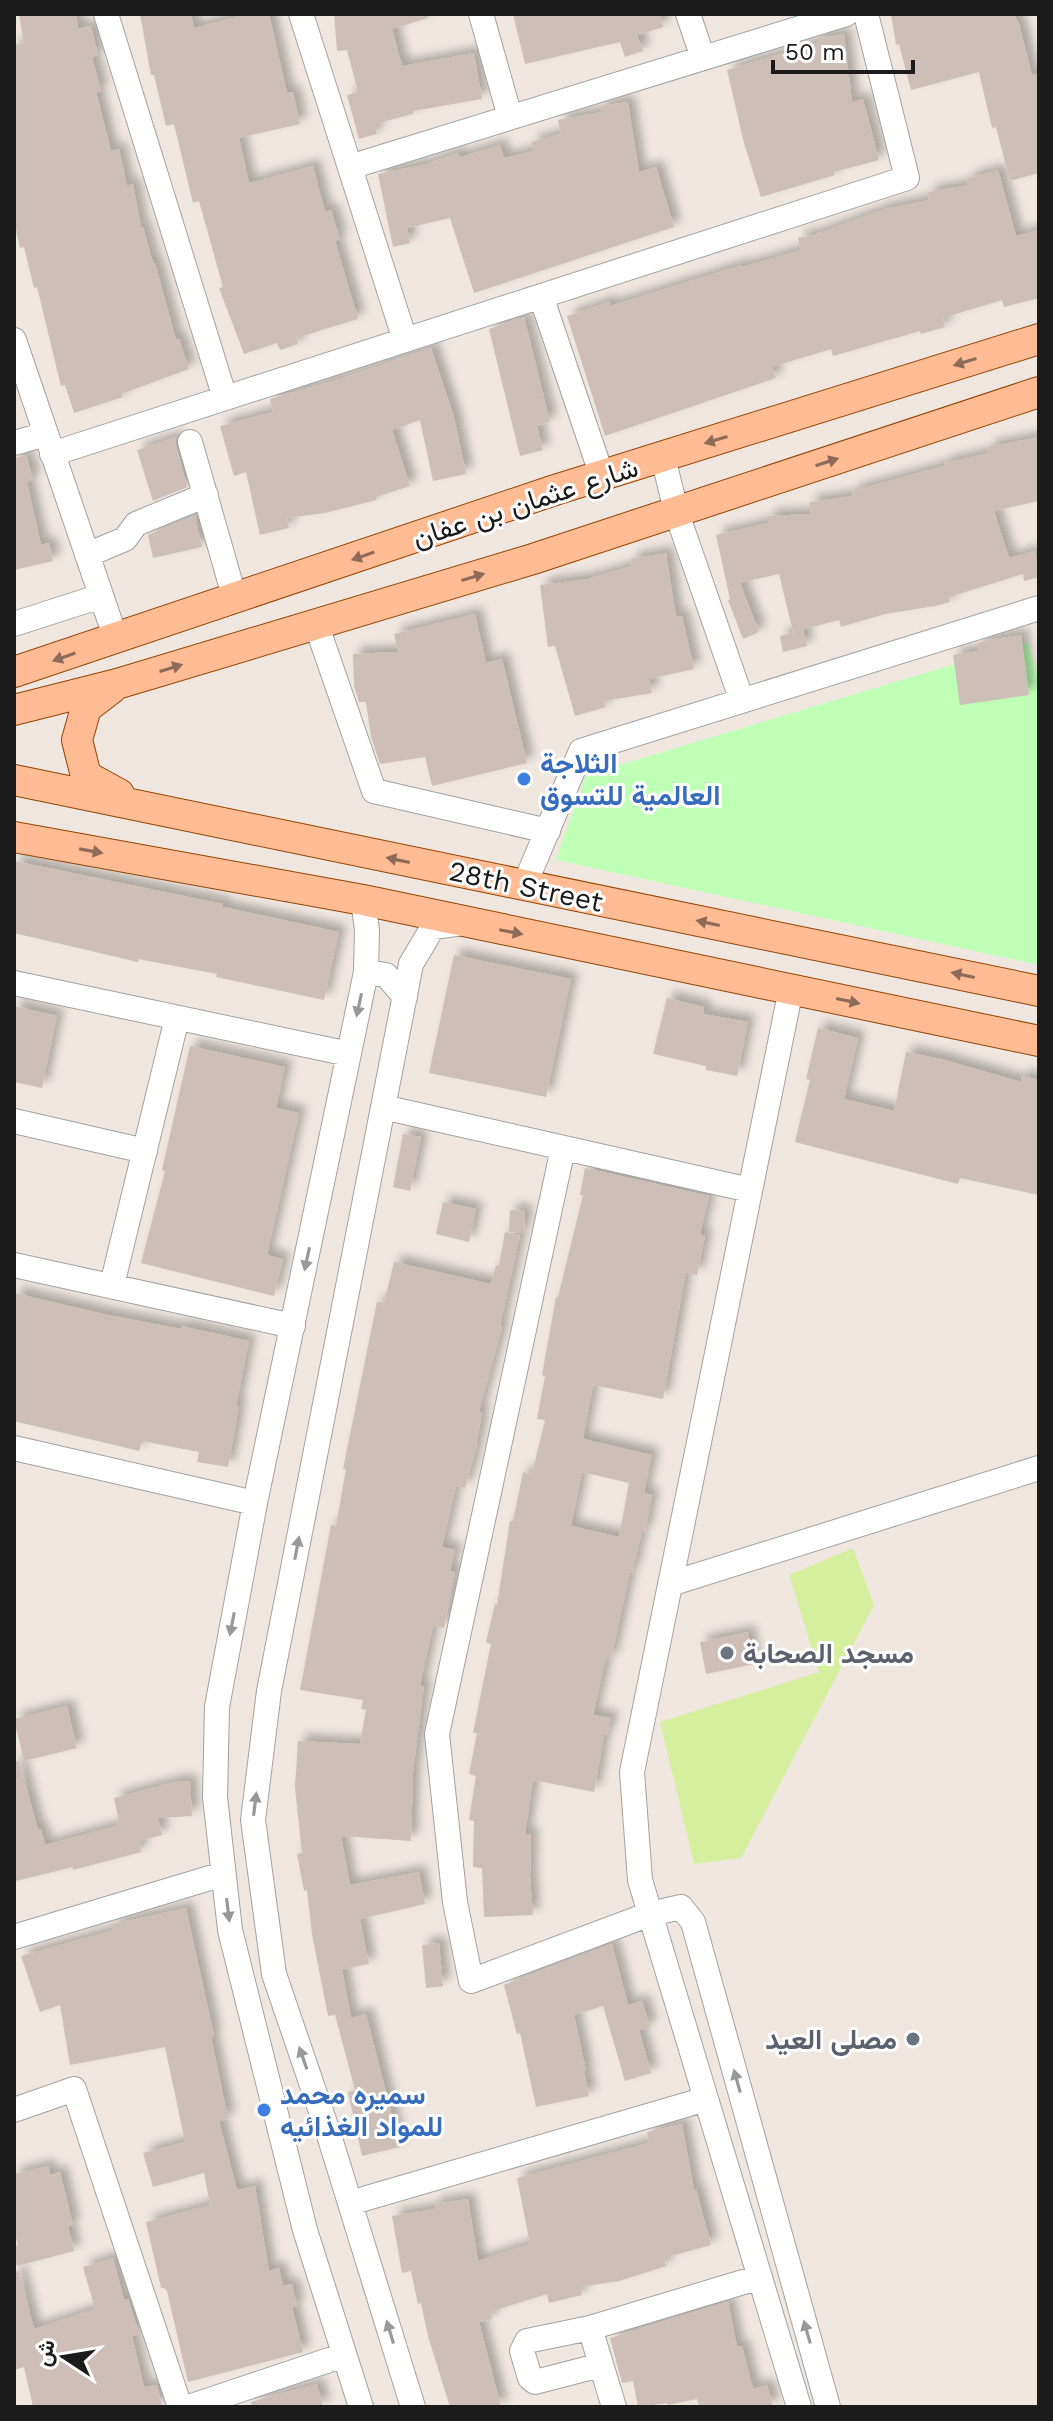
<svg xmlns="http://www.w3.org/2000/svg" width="1053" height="2421" viewBox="0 0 1053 2421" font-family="'Work Sans',Vazirmatn,sans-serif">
	<defs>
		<filter id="shadow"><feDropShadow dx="7" dy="-7" stdDeviation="4" flood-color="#0004"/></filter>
	</defs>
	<rect width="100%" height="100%" fill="#eee6df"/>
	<path fill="#d6ef9f" d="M853 1548 874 1605 741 1858 694 1864 660 1722 819 1672 789 1575Z"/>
	<path fill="#bfffb6" d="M1028 642 1039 678V965L556 860 586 775Z"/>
	<path fill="#cebeb8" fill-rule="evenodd" filter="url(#shadow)" d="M19 14H76L78 29 91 26 98 55 92 57 101 91 96 92 111 151 119 149 127 186 133 184 141 227H143L153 263H155L176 340 179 339 189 369 121 394 123 397 74 413 65 385 61 386 37 287 34 288 24 247 20 248 14 221V45L24 43Z
		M140 14H191L194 28 237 17 236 14H269L287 93 293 92 300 124 239 138 249 183 313 166 325 212 331 210 340 239 335 241 358 319 296 338 298 344 280 350 277 343 244 354 219 288 223 287 199 201 193 203 174 124 166 126 154 75H151Z
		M334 14H428V18L392 29 402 66 474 53 482 99 413 111V114L374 124 377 134 359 139 347 95 358 92 347 50 337 51Z
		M513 14H660L663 27 637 35 643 51 625 57 620 42 525 64Z
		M891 14H1014L1019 24 1032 75 1039 74V173L1010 181 996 127 992 128 979 72 911 90 899 44 896 45Z
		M844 34 852 102 863 99 879 160 834 172 835 175 761 197 744 143 727 70 817 43V39Z
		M628 102 639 172 656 167 674 227 474 293 450 218 407 228 410 243 393 247 378 174 427 164 458 153 460 157 500 145 504 158 534 151 531 142 561 134 558 120 602 112 601 106Z
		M998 170 1016 236 1039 230V298L1004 307 1002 300 943 318 945 327 921 334 920 331 833 356 831 349 772 367 776 378 605 436 567 316 609 302 610 306 742 265V267L801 250 798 238 814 235 885 209 929 200 928 192 968 185 967 179Z
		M524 317 550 422 537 426 543 450 520 456 489 329Z
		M431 348 454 417 466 474 433 481 420 420 392 430 410 486 376 497 377 500 325 513 287 518 289 528 260 535 246 472 234 476 220 426 273 412 270 399 340 379Z
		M176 437V446L187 487 153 501 137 450Z
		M1039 437V501L994 511 1009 558 1035 551 1039 577 1024 581 1023 574 949 597 950 602 935 606 885 614 841 627 839 620 793 632 779 574 740 583 759 632 743 639 728 600 730 599 716 535 768 523V516L811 514 809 502 853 496 852 491 944 466V463L989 453 988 447Z
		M26 455 33 480 27 482 41 545 49 543 53 561 14 570V458Z
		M195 516 202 547 153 558 148 535Z
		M666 553 676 617 682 616 694 669 649 679 652 693 604 701 606 707 575 716 555 646 548 647 540 585 588 579 632 566 631 559Z
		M475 614 486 663 502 659 527 763 432 786 425 757 380 764 371 737 366 702H359L354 686 353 654 398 652 394 634Z
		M803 630 807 646 783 652 780 636Z
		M1021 635 1029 695 960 705 953 655 979 651 978 643 988 640Z
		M14 861 223 904V907L339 932 324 1000 216 977 217 974 138 959V962L14 933Z
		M454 955 571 979 546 1097 429 1073Z
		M667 998 704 1007 703 1014 748 1022 737 1076 706 1070V1066L653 1054Z
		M14 1006 57 1016 42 1088 14 1082Z
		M818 1028 858 1038 844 1099 894 1111 906 1052 941 1059 1021 1082 1022 1076 1039 1080V1195L960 1178 958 1184 795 1142 810 1080 806 1079Z
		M190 1046 285 1067 276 1108 299 1113 267 1255 283 1259 274 1296 141 1263 165 1171 162 1170Z
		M403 1134 421 1137 410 1191 393 1187Z
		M585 1168 709 1196 700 1234 705 1236 697 1275 686 1272 663 1399 593 1385 583 1439 652 1455 644 1493 652 1495 645 1532 642 1531 632 1573 630 1572 611 1659 606 1658 593 1715 611 1718 607 1735H604L594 1792 533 1780 525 1834H531L530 1877 533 1915 484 1917 482 1868 473 1867 474 1821 469 1820 476 1776 469 1774 477 1733H473L491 1644 486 1642 495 1604 497 1605 510 1521H513L523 1472 532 1474 545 1420 537 1419 545 1376 542 1375 556 1297H558L583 1195H580ZM582 1472 629 1483 619 1537 571 1526Z
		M443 1202 476 1209 469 1242 436 1234Z
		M510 1210 525 1211 524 1233 509 1232Z
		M505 1232 520 1235 500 1326 502 1327 479 1412H482L476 1448 465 1488 456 1486 442 1547 455 1550 450 1571 455 1572 444 1628 433 1626 420 1686H424L413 1772 411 1841 341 1836 350 1885 419 1872 425 1904 360 1919 369 1964 342 1969 351 2018 366 2014 400 2147 362 2156 348 2092 355 2090 335 2015 328 2016 312 1934 307 1890 304 1891 297 1854 302 1853 295 1788 298 1741 360 1744 366 1710 361 1709 363 1700 300 1690 331 1525 336 1526 346 1469H343L377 1302 384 1303 394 1262 491 1284 496 1265 499 1266Z
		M14 1293 108 1315 181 1329V1326L249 1341 236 1406H239L228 1467 197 1462 199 1452 142 1441 139 1451 14 1421Z
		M748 1632 754 1664 706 1674 700 1642Z
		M67 1706 77 1748 24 1761 14 1719Z
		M14 1761H19L38 1830 41 1829 45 1845 116 1826V1822L119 1821 114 1798 175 1782 190 1781 192 1816 158 1818 162 1835 139 1841 141 1852 73 1870V1867L16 1881Z
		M186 1908 214 2036 211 2037 228 2119 219 2121 237 2190 255 2186 269 2271 279 2268 283 2286 292 2284 297 2306 292 2307 303 2352 188 2382 167 2291 164 2288H161L146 2222 210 2205 204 2173 153 2187 143 2153 185 2142 165 2047 70 2065 60 2005 40 2012 21 1956 114 1930 113 1924Z
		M439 1943 443 1986 426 1988 422 1945Z
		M612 1944 628 2005 642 2001 650 2027 639 2030 651 2073 625 2081 603 2006 574 2015 586 2071H584L589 2096 536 2107 520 2033 517 2034 504 1985Z
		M682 2124 694 2190 696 2189 711 2245 664 2258 666 2266 619 2281 580 2287 582 2295 549 2303 547 2294 490 2312 492 2319 479 2322 501 2407H450L428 2336 421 2303 418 2304 411 2271 402 2273 392 2216 434 2209V2204L468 2199 478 2261 530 2244 517 2178 649 2143 647 2132Z
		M48 2166 50 2175 60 2172 73 2225 68 2226 74 2251 17 2266 14 2253V2246L18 2245 14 2230V2174Z
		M113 2258 124 2300 128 2299 139 2334 132 2336 144 2387 157 2385 162 2407H33L24 2367 14 2370V2272L19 2271 34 2329 95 2309 83 2267Z
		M728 2302 737 2347 742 2346 753 2389 767 2385 773 2407H699L697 2399 668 2405 667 2403 638 2407 633 2381 622 2383 610 2338Z
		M317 2384 323 2407H252L251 2402Z"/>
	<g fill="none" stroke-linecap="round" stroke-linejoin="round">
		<g stroke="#a2a2a2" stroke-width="26">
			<path id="minor" d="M106 14 225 398
				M301 14 405 340
				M481 14 510 117
				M688 14 703 58
				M350 167 846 14
				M541 296 602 476
				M14 340 116 639
				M190 442 235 599
				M14 443 46 434
				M52 454 907 178 866 14
				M663 457 676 511 742 701
				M87 555 125 539 136 524 206 495
				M14 624 101 596
				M316 624 374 791 548 831
				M524 886 581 751 1039 608
				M366 972 386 975 405 997
				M14 983 349 1054
				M791 989 632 1772 640 1880 799 2407
				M383 1107 750 1190
				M14 1121 145 1151
				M563 1148 437 1734 455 1902 471 1981 650 1914 681 1907 693 1922 828 2407
				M14 1265 293 1326
				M112 1285 177 1018
				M14 1448 255 1503
				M670 1584 1039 1468
				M14 1937 223 1874
				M14 2110 74 2089 180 2407
				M350 2203 706 2099
				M590 2328 527 2341 522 2351 530 2378 535 2382 601 2365
				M189 2407 344 2355
				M361 2407 305 2230 230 1930 215 1797 217 1707 255 1503 366 972 367 930 363 900
				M413 2407 328 2132 274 1974 253 1820 269 1691 411 964 433 927 463 923
				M614 2407 590 2328 760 2277"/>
		</g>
		<g stroke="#934400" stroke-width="32">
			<path id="major" d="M14 672 555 490 1039 339
				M112 688 86 708 77 740 86 776 119 794
				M14 710 117 684 533 559 1039 392
				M14 780 1039 991
				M14 837 363 900 1039 1041"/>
		</g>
		<use href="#minor" stroke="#fff" stroke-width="24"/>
		<use href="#major" stroke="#ffbb94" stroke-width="30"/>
	</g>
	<defs><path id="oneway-solid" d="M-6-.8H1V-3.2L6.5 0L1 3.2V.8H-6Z" transform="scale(2)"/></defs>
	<g fill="#8d6b58">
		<use href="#oneway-solid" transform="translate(965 362) rotate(163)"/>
		<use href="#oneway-solid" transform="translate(716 440) rotate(163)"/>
		<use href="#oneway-solid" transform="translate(827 462) rotate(-18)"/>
		<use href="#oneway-solid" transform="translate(363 556) rotate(161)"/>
		<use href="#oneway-solid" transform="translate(473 577) rotate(-17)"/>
		<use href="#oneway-solid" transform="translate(64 657) rotate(161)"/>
		<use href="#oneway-solid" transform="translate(171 668) rotate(-17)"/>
		<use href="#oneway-solid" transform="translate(91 851) rotate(10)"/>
		<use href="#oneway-solid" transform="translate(398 860) rotate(-168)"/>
		<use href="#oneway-solid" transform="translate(708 923) rotate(-168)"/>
		<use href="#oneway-solid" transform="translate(511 932) rotate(11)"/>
		<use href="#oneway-solid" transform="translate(963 975) rotate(-168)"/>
		<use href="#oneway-solid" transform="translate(848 1001) rotate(12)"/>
	</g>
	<g fill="#989898">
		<use href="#oneway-solid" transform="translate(359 1005) rotate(102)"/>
		<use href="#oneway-solid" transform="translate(307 1259) rotate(102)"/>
		<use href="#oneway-solid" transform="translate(297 1548) rotate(-79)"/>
		<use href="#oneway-solid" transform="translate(232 1624) rotate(101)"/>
		<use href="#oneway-solid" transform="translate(255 1804) rotate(-83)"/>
		<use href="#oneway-solid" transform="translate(228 1910) rotate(83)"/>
		<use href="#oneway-solid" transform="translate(303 2058) rotate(-109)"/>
		<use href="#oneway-solid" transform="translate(737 2081) rotate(-106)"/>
		<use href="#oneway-solid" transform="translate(390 2332) rotate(-107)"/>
		<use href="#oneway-solid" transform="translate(807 2332) rotate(-106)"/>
	</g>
	<g fill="#3f7fe0" stroke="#fff" stroke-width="3">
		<circle cx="524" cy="779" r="8"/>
		<circle cx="264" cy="2110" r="8"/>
	</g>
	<g fill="#6b7280" stroke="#fff" stroke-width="3">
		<circle cx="727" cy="1653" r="8"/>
		<circle cx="913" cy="2039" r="8"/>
	</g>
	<g text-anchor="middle" stroke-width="6" stroke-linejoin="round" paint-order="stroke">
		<g font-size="28" fill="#1b1b1b" stroke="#fff">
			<text transform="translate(525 502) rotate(-18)" y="10">شارع عثمان بن عفان</text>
			<text transform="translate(526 886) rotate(12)" y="10">28th Street</text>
		</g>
		<g font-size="28" font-weight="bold" fill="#366cbe" stroke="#fff" text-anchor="start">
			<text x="540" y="773">الثلاجة<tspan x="540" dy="32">العالمية للتسوق</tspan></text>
			<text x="280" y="2104">سميره محمد<tspan x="280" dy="32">للمواد الغذائيه</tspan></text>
		</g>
		<g font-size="28" font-weight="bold" fill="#5b616d" stroke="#fff" text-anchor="start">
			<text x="743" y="1663">مسجد الصحابة</text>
			<text x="897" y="2049" text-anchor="end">مصلى العيد</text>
		</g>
	</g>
	<rect width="1053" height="2421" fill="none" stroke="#1b1b1b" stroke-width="32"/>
	<g transform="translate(64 2357) rotate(282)" stroke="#ffffff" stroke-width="6" paint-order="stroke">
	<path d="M0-6L14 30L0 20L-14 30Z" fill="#1b1b1b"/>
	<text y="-12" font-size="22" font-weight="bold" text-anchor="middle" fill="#1b1b1b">ش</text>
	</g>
	<path d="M773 60v12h140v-12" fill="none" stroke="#1b1b1b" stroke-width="4"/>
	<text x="785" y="60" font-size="24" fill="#1b1b1b" stroke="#ffffff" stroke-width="6" paint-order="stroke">50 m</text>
</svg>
